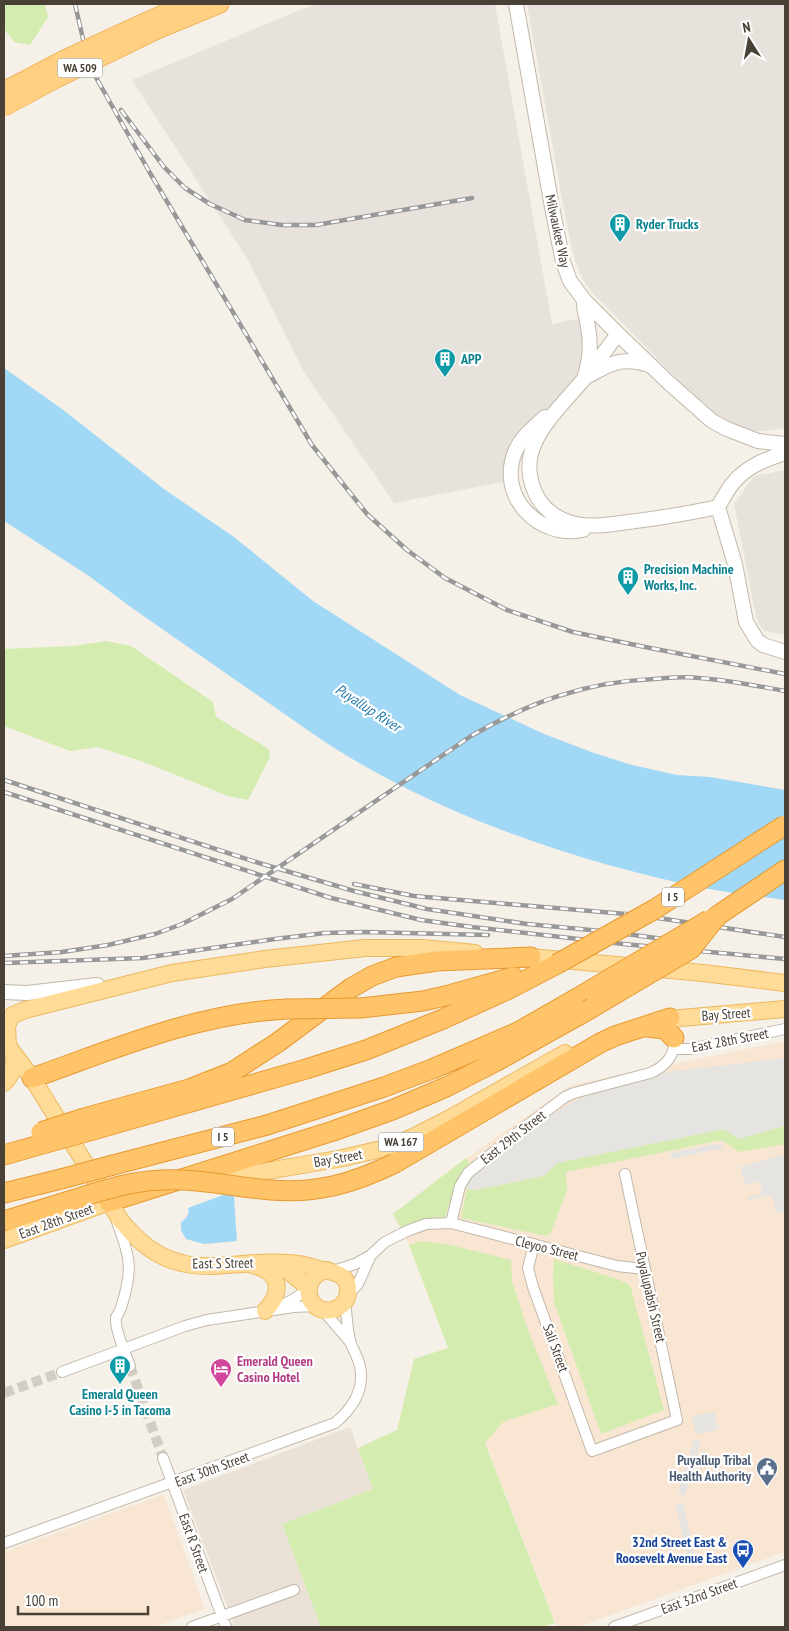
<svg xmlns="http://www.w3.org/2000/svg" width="789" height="1631" viewBox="0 0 789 1631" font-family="'PT Sans Narrow',sans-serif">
	<rect width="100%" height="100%" fill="#f5f1e8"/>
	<path fill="#eae2d6" d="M350 1427 373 1489 282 1524 321 1627H225L234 1624 183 1490Z"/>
	<path fill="#f8e6d2" d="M785 1041V1552L578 1627H557L409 1245 393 1214 457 1165 571 1085Z
		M164 1494 205 1609 154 1627H4V1552Z"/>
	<path fill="#e8e2dd" d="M319 4H495L552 324 582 318 586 335 581 368 577 376 565 392 522 433 508 481 394 503 304 372 248 260 132 80 302 9Z
		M527 4H785V428L767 431H748L722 422 695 398 607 307 593 294 582 278 575 261 567 226Z
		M785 470V635L764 631 757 621 734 504 754 476Z"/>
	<path fill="#d4ecaf" d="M4 4H45L48 17 30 45 14 42 4 29Z
		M106 641 131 646 213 702 216 717 269 749 270 757 248 800 228 796 144 762 98 747 70 751 4 726V649L73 646Z
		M785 1126V1144L739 1152 722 1140 566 1172 567 1191 550 1234 546 1236 461 1218 467 1189 475 1190 544 1176 557 1163 724 1129 738 1139Z
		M466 1158 470 1164 456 1181 445 1217 427 1218 401 1228 393 1214Z
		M421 1241 450 1245 511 1260 512 1281 527 1328 558 1404 503 1422 485 1443 555 1623 543 1627H321L282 1524 373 1489 358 1448 397 1430 414 1359 448 1348 409 1245Z
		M554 1259 617 1279 630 1285 664 1410 601 1434 554 1302 553 1275Z"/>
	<path fill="#e6e4e0" d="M785 1058V1126L738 1139 724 1129 557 1163 544 1176 475 1190 467 1189 466 1184 477 1172 547 1117 584 1096 674 1071Z
		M721 1143 723 1148 672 1159 670 1153Z
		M785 1154V1201L783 1202 785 1211 776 1213 772 1195 748 1200V1197L762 1194 760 1182 745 1185 740 1167Z
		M714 1412 718 1430 696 1434 692 1416Z
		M694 1440 701 1442 685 1496 678 1493Z
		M683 1503 695 1558 689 1561 675 1504Z"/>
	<path fill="#a1d8f6" d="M4 368 62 409 164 489 234 537 313 601 460 695 544 734 594 753 632 765 677 775 710 777 785 790V900C758 896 730 893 703 888 572 861 430 812 319 738L132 608 89 576 4 521Z
		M226 1194H231L234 1197 237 1241 204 1244 186 1239 181 1230V1222C186 1220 190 1213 188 1208Z"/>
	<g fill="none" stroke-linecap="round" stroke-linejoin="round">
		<path stroke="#d3cec4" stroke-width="10" stroke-dasharray="10 5" stroke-linecap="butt" d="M130 1366 163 1458
			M4 1393 62 1372"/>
		<g stroke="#c2b8aa" stroke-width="12">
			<path id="minor" d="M674 1049H690L785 1029
				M117 1222C131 1259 133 1270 121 1308 120 1311 117 1315 116 1318 114 1327 126 1356 130 1366
				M451 1223 460 1186 468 1173 521 1130 565 1097 574 1093 650 1073C665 1067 676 1055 674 1038
				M534 1244 528 1268 533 1287 592 1451 677 1420 625 1174
				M333 1271 355 1264 371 1255
				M348 1295 358 1284 371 1255 385 1242 407 1231 426 1224 451 1223 617 1266 644 1269
				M279 1307 292 1300 308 1290
				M322 1309 351 1343
				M62 1372 185 1326 207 1320 294 1307 316 1306
				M163 1458 226 1627
				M4 1543 335 1423C353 1408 365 1390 360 1366 358 1358 354 1351 351 1344 347 1331 347 1315 345 1302
				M192 1627 294 1590
				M614 1627 785 1565"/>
		</g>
		<g stroke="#c2b8aa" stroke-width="16">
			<path id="tertiary" d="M516 4 552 207 563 262 570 281 584 300 618 334 669 383 712 421 727 429 758 441 785 444
				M584 300C583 310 587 317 588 327 591 343 590 360 585 375
				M618 334C607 348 596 364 584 379 568 398 543 422 534 445 528 459 528 475 534 490 541 508 557 520 576 524 591 527 606 525 621 523 654 519 686 514 718 507 723 499 727 490 733 483 747 466 766 459 785 453
				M590 375C612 362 624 357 649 365
				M545 417C534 427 521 437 515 452 497 496 538 539 583 530
				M718 507 735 564 746 622 757 640 763 645 785 652
				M4 992 27 993 97 985"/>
		</g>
		<g stroke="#ecb95f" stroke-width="18">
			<path id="primary" d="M519 956 703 973 785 983
				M658 1020 785 1009
				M4 1083C12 1075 14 1067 15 1056
				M214 1180 338 1159 390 1147 415 1136 450 1118 565 1053
				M4 1240 109 1202 119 1200
				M275 1263 283 1267 309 1288
				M252 1265C280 1271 284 1291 265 1311
				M327 1270C298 1277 306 1315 332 1310 341 1308 348 1301 348 1291 349 1273 332 1272 319 1269 309 1266 299 1263 289 1263 263 1261 238 1265 213 1266 202 1266 192 1266 182 1263 155 1257 138 1241 121 1221L32 1078 8 1046 7 1026 10 1018 13 1015 25 1010 172 973 265 959 365 948H422L475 953"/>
		</g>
		<g stroke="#e8992f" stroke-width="19">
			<path id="trunk" d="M152 19 186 4
				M157 30 220 4"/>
		</g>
		<g stroke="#e8992f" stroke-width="21">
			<path id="motorway" d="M717 916 785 870
				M361 1008 423 1001 445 996 513 977
				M647 1027 665 1029 674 1038
				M32 1078C115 1049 198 1013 287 1009
				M84 1118 189 1089 232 1072 277 1043 351 988 372 976 396 967 437 961 531 957
				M93 1130 306 1069 366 1050 443 1019 509 989 557 964
				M4 1155 46 1143
				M395 1163 600 1043 615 1036 670 1018
				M113 1165 267 1125 384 1087 432 1069 518 1032 591 990
				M4 1193 61 1179
				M109 1202 333 1131 392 1110 446 1087 495 1062 588 1010
				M4 1221 72 1200"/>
		</g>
		<use href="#minor" stroke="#fff" stroke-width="10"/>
		<use href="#tertiary" stroke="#fff" stroke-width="14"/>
		<use href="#primary" stroke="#ffdb98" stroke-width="16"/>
		<use href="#trunk" stroke="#ffd081" stroke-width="18"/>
		<use href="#motorway" stroke="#ffc46a" stroke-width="19"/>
		<g stroke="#989898" stroke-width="4.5">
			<path id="rail" d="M75 4 83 39 94 74 150 173 312 445 367 514 407 550 445 578 507 610 573 632 645 647 785 674
				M121 110 164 167 185 188 210 204 245 220 282 225H316L472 198
				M4 780 259 863 354 891 427 909 527 924 612 932 685 942
				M4 792 331 898 421 920 472 927 623 944 785 959
				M354 884 414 896 638 915 785 937
				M4 956 62 952 108 945 155 934 182 924 232 899 471 736C530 702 585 682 654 679 669 678 684 676 699 678 728 680 757 686 785 691
				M4 963 143 958 275 939 325 933 364 932 488 935"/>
		</g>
		<use href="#rail" stroke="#fff" stroke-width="2.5" stroke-dasharray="8" stroke-linecap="butt"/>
		<g stroke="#e8992f" stroke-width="19" stroke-linecap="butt">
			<path id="trunk-bridge" d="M4 91 65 59 152 19
				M4 107 54 80 157 30"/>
		</g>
		<g stroke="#e8992f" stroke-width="21" stroke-linecap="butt">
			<path id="motorway-bridge" d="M557 964 655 909 785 825
				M591 990 709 920
				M287 1009 361 1008
				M588 1010 691 949 717 916
				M41 1132 84 1118
				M46 1143 93 1130
				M61 1179 113 1165
				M72 1200C101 1191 130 1181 161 1180 198 1178 234 1187 271 1190 317 1194 354 1183 395 1163"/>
		</g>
		<use href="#trunk-bridge" stroke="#ffd081" stroke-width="18"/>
		<use href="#motorway-bridge" stroke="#ffc46a" stroke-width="19"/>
	</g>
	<defs>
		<g id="building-pin" transform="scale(1.125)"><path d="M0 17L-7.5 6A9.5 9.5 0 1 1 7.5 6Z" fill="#0f9aa8" stroke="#fff"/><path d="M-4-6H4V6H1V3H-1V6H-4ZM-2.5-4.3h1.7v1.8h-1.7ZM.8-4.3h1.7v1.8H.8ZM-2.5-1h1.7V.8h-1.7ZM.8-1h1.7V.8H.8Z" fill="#fff"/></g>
		<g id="hotel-pin" transform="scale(1.125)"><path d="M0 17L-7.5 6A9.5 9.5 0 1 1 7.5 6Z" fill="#d1479c" stroke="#fff"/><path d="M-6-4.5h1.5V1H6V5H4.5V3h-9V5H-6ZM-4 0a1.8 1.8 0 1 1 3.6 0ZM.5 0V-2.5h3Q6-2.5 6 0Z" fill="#fff"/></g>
		<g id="civic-pin" transform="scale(1.125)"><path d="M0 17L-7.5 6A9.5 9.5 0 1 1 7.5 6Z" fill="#5c6f8a" stroke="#fff"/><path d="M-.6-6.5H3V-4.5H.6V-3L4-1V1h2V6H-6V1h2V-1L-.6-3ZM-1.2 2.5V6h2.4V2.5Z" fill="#fff"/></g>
		<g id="bus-pin" transform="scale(1.125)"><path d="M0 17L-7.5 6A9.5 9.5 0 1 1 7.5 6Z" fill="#1a4fb4" stroke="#fff"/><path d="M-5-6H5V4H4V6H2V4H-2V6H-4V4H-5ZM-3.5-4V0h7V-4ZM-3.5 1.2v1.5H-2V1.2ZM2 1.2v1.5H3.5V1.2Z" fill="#fff"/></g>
	</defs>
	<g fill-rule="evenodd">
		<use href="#building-pin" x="620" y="224"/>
		<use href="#building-pin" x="445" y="359"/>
		<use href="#building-pin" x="628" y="577"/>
		<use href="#building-pin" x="120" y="1366"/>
		<use href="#hotel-pin" x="221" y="1369"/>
		<use href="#civic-pin" x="767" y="1468"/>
		<use href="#bus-pin" x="743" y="1550"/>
	</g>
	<g text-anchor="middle" stroke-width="4.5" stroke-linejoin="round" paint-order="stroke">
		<g fill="#fff" stroke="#807a72" stroke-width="1">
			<rect x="57.5" y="58.5" width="45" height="19" rx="4"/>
			<rect x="662" y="887.5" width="22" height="19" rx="4"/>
			<rect x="212" y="1127.5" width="22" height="19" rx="4"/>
			<rect x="378.5" y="1132.5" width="45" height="19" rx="4"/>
		</g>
		<g font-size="12" font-weight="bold" fill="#494136">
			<text x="80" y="72">WA 509</text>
			<text x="673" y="901">I 5</text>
			<text x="223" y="1141">I 5</text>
			<text x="401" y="1146">WA 167</text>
		</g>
		<g font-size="14" font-weight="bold" fill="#0d838f" stroke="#fff" text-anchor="start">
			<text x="636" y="229">Ryder Trucks</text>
			<text x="461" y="364">APP</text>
			<text x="644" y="574">Precision Machine<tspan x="644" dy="16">Works, Inc.</tspan></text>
			<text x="120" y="1399" text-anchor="middle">Emerald Queen<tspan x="120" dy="16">Casino I-5 in Tacoma</tspan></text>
		</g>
		<g font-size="14" fill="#494136" stroke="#fff">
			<text transform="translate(558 231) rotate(78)" y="5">Milwaukee Way</text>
			<text transform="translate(726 1014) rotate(-4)" y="5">Bay Street</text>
			<text transform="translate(730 1040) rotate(-11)" y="5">East 28th Street</text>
			<text transform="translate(513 1137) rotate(-38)" y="5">East 29th Street</text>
			<text transform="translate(338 1158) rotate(-10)" y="5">Bay Street</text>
			<text transform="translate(56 1221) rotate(-20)" y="5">East 28th Street</text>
			<text transform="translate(547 1248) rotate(14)" y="5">Cleyoo Street</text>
			<text transform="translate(223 1263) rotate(-1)" y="5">East S Street</text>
			<text transform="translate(651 1297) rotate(77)" y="5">Puyalupabsh Street</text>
			<text transform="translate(556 1348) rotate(70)" y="5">Sali Street</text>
			<text transform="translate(212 1469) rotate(-20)" y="5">East 30th Street</text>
			<text transform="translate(194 1543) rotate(70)" y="5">East R Street</text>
			<text transform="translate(699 1596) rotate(-20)" y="5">East 32nd Street</text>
		</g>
		<g font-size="14" font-weight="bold" fill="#b23c85" stroke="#fff" text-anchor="start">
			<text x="237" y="1366">Emerald Queen<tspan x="237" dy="16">Casino Hotel</tspan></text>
		</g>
		<g font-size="14" font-weight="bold" fill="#4e5e75" stroke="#fff" text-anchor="end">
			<text x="751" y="1465">Puyallup Tribal<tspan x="751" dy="16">Health Authority</tspan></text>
		</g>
		<g font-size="14" font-weight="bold" fill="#164399" stroke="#fff" text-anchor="end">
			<text x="727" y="1547">32nd Street East &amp;<tspan x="727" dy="16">Roosevelt Avenue East</tspan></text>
		</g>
		<g font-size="15" font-style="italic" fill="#257bad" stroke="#fff">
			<text transform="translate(368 708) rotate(33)" y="5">Puyallup River</text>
		</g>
	</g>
	<rect width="789" height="1631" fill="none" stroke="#494136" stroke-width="10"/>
	<g transform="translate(749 40) rotate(349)" stroke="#ffffff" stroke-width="4" paint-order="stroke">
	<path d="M0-4L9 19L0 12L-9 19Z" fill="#494136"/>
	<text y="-8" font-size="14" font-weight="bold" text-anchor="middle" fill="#494136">N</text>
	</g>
	<path d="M18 1606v8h130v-8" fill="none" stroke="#494136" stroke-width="2.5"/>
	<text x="25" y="1606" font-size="15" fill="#494136" stroke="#ffffff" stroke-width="4" paint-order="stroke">100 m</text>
</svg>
